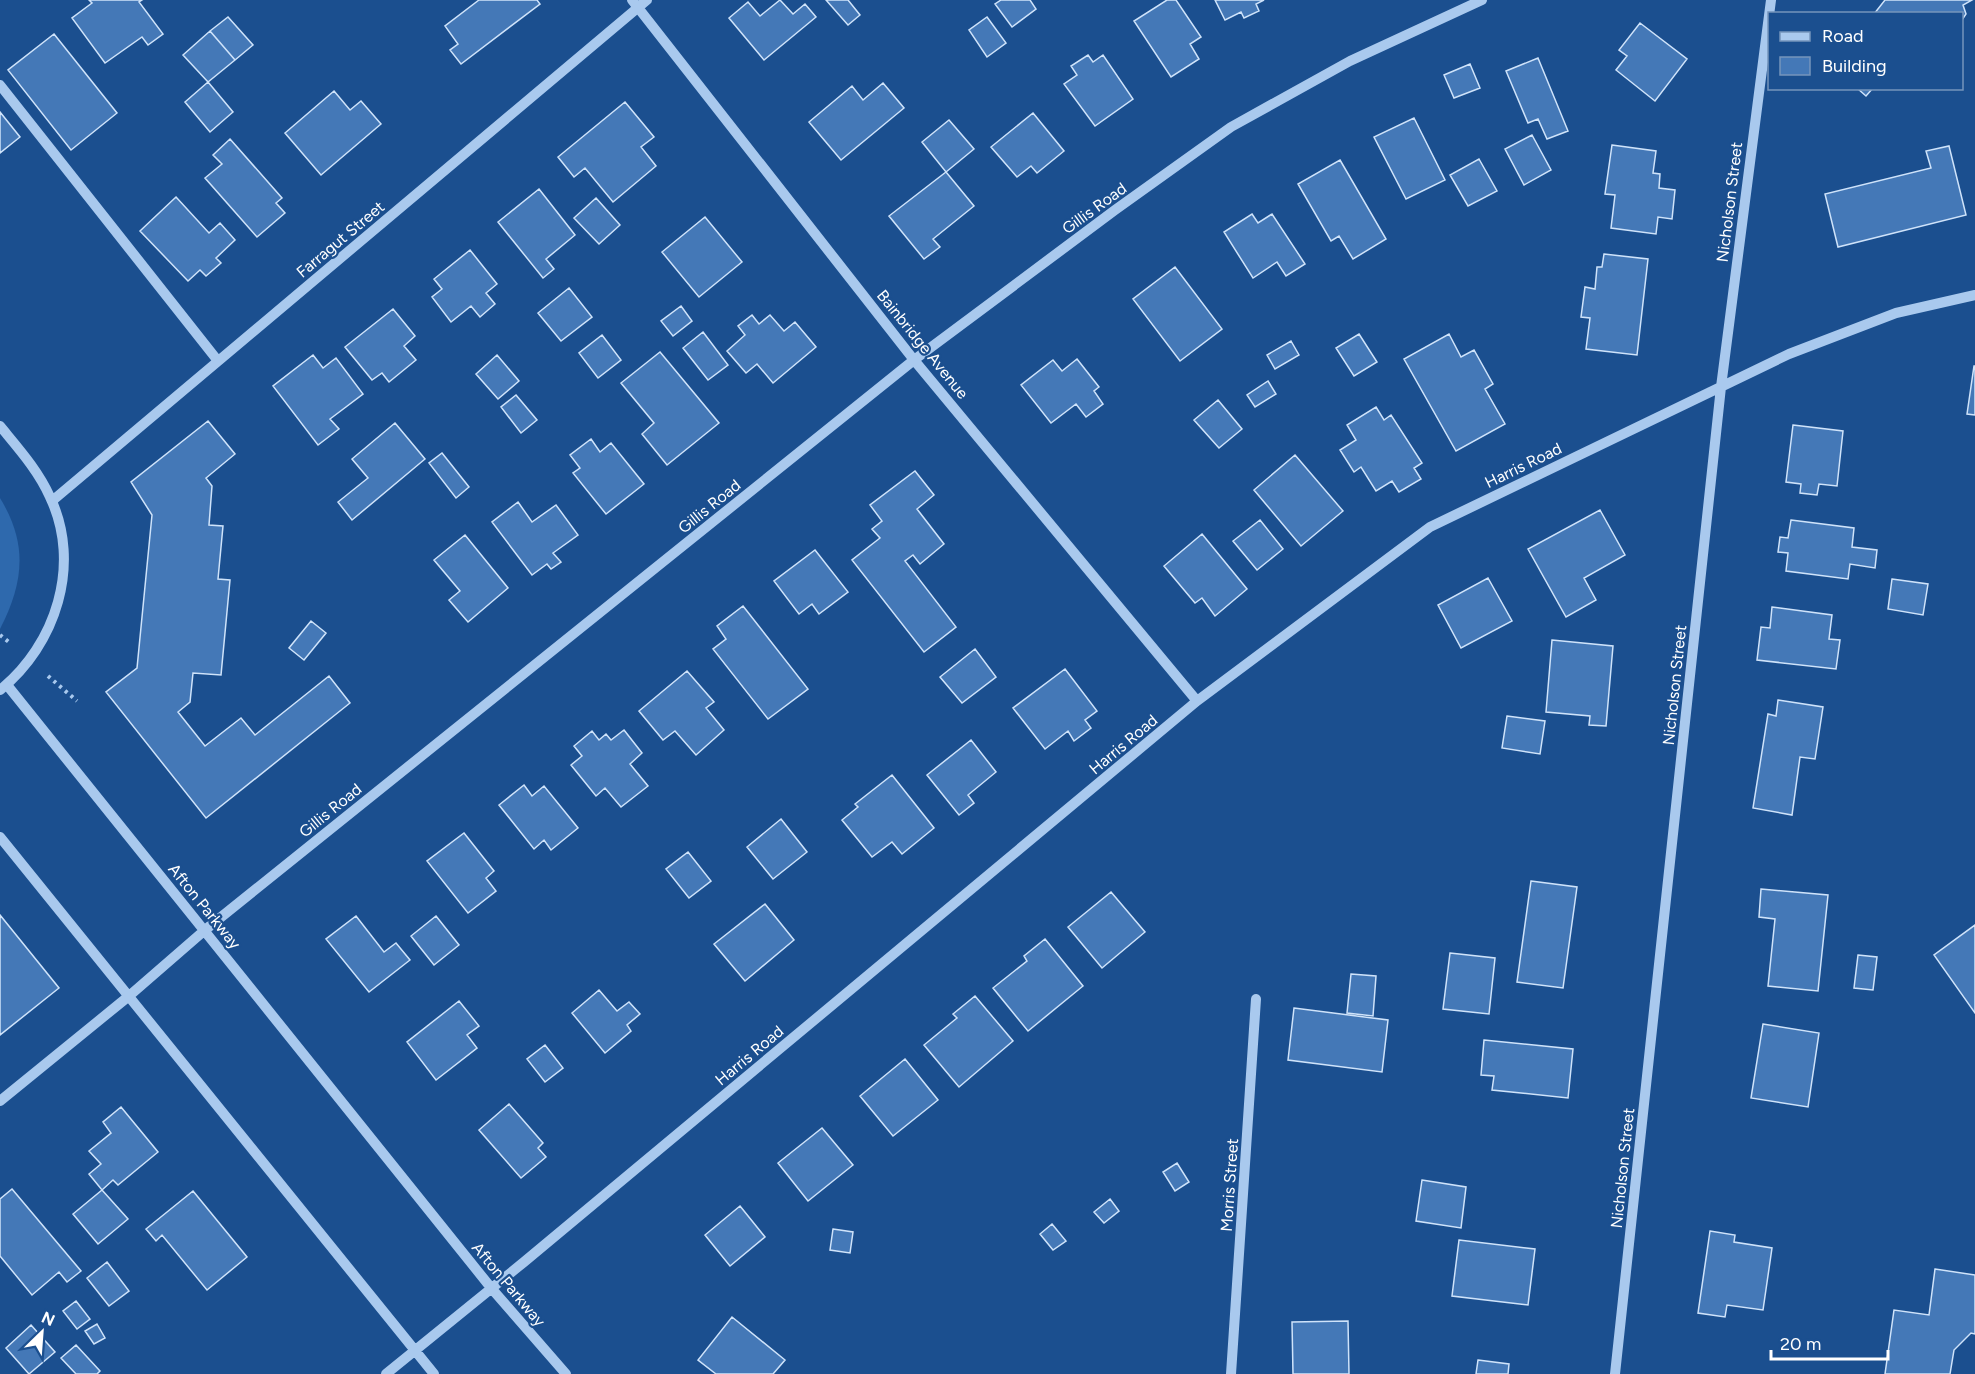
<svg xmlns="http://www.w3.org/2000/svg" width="1975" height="1374" viewBox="0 0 1975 1374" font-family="Figtree,sans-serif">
	<rect width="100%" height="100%" fill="#1b4f8f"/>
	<path fill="#2e69ad" d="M0 498C28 544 24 582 0 629Z"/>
	<path fill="#4478b7" stroke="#cfe3fa" stroke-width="1.5" d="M89 0H142L139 2 163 34 148 45 142 37 105 63 72 18 92 3Z
		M479 0H537L540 4 461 64 450 50 458 44 445 26Z
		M780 0 793 14 805 4 816 17 764 60 729 18 748 2 760 16Z
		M826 0H848L860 15 848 25Z
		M1001 0H1030L1036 9 1012 27 995 4Z
		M1167 0H1176L1201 37 1190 44 1199 59 1171 77 1134 21Z
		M1215 0H1264L1256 4 1259 11 1244 18 1241 12 1225 20Z
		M1885 0H1972L1963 5 1966 14 1962 20V14H1874Z
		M228 17 253 45 235 60 210 31Z
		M987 17 1006 43 987 57 969 30Z
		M1640 23 1687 59 1655 101 1616 70 1627 56 1619 50Z
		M210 31 235 60 208 82 183 55Z
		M54 34 117 113 71 150 8 70Z
		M1088 55 1093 62 1103 55 1133 99 1095 126 1064 84 1077 75 1071 66Z
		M1538 58 1568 131 1547 139 1538 119 1528 123 1506 71Z
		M1470 64 1480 88 1454 98 1444 75Z
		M208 82 233 112 210 132 185 102Z
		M883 83 904 108 841 160 809 122 852 86 863 100Z
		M1857 88H1873L1866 96Z
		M334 91 350 110 361 101 381 124 321 175 285 133Z
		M625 102 654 137 641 147 656 166 613 202 585 168 574 177 558 157Z
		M0 112 20 137 0 153Z
		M1033 113 1064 151 1037 173 1031 166 1017 177 991 147Z
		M1414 118 1445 180 1406 199 1374 137Z
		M949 120 974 149 946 172 922 142Z
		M1532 135 1551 170 1524 185 1505 149Z
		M230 139 282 198 276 203 285 213 257 237 205 178 222 164 213 155Z
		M1612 145 1656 151 1653 173 1660 174 1659 188 1675 190 1672 219 1658 217 1656 234 1611 228 1615 195 1605 194Z
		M1949 146 1966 215 1838 247 1825 194 1931 168 1926 151Z
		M1479 159 1497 191 1468 206 1450 175Z
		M1340 160 1386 239 1353 259 1339 236 1331 241 1298 184Z
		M946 172 974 206 933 239 940 247 924 259 889 216Z
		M539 189 575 235 546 259 554 269 543 278 498 222Z
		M176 197 209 233 220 223 235 240 216 258 221 263 206 276 200 270 188 281 140 231Z
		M596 198 620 225 599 244 574 218Z
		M1252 214 1258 223 1272 214 1305 264 1286 276 1277 262 1253 278 1224 232Z
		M705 217 742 262 699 297 662 252Z
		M470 250 497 284 486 293 495 304 480 317 471 306 451 322 432 297 442 289 434 279Z
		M1604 254 1648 259 1637 355 1586 349 1590 318 1581 317 1585 287 1595 289 1597 267H1602Z
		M1175 267 1222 329 1180 361 1133 299Z
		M569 288 592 317 561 341 538 313Z
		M681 306 692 321 673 336 661 321Z
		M393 309 415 336 404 346 416 360 389 382 382 373 372 380 345 347Z
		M752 315 759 324 770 315 784 331 795 322 816 347 773 383 757 364 746 373 727 351 745 335 738 326Z
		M703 332 728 365 708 380 683 348Z
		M1359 334 1377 362 1354 376 1336 348Z
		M1449 334 1461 357 1474 350 1493 384 1485 389 1505 424 1456 451 1404 359Z
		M602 335 621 360 598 378 579 353Z
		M1291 341 1299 355 1275 369 1267 355Z
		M660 352 719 423 667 465 642 434 654 423 621 383Z
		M313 355 323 368 336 358 363 394 330 419 339 429 318 445 273 386Z
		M497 355 519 381 498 399 476 374Z
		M1077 359 1099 387 1094 391 1103 404 1086 417 1076 404 1051 423 1021 385 1053 360 1062 371Z
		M1974 366H1975V415L1967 414Z
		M1268 381 1276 394 1255 407 1247 395Z
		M516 395 537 420 521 433 501 407Z
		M1218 400 1242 429 1219 448 1194 420Z
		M1376 407 1384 420 1391 415 1422 463 1414 468 1421 479 1399 492 1392 481 1376 491 1361 467 1354 472 1340 450 1356 440 1347 425Z
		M208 421 235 454 206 478 212 486 209 525 223 526 218 579 230 580 221 675 193 673 190 702 178 712 205 746 241 718 255 735 329 676 350 703 206 818 106 692 137 668 152 515 131 482Z
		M395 423 425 459 352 520 338 502 368 478 352 459Z
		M1793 425 1843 431 1837 486 1819 484 1817 495 1800 493 1801 484 1786 482Z
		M591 439 600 452 611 443 644 484 606 514 573 473 580 468 570 455Z
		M442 453 469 487 456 498 429 463Z
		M1295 455 1343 511 1301 546 1254 490Z
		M915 471 934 495 917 509 944 544 920 564 913 555 905 561 956 627 924 652 852 560 880 538 872 529 882 521 870 505Z
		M518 502 532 522 556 505 578 535 553 553 561 562 551 569 547 564 532 575 492 522Z
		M1600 510 1625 555 1584 578 1596 600 1566 617 1528 549Z
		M1260 520 1283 549 1257 570 1233 541Z
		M1791 520 1854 528 1852 547 1877 550 1875 568 1850 564 1848 579 1786 571 1788 553 1778 552 1780 537 1788 538Z
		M1202 534 1247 589 1215 616 1202 598 1195 603 1164 566Z
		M465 535 508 588 468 622 449 600 460 591 434 560Z
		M815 550 848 592 819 614 812 604 799 614 774 581Z
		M1488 578 1512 621 1461 648 1438 605Z
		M1892 579 1928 584 1923 615 1888 609Z
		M743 606 808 689 768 719 713 649 726 639 717 626Z
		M1772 607 1832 615 1829 639 1840 640 1836 669 1757 660 1761 627 1770 628Z
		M311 621 326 633 304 660 289 648Z
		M1552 640 1613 646 1606 726 1589 725 1590 716 1546 712Z
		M975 649 996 677 962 703 940 677Z
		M1065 669 1097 711 1085 720 1091 728 1074 741 1068 731 1045 749 1013 708Z
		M687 671 714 702 706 708 724 730 696 755 675 731 663 740 639 711Z
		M1778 700 1823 707 1815 759 1800 757 1792 815 1753 808 1768 714 1776 716Z
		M1507 716 1545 721 1540 754 1502 748Z
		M624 730 642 753 630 764 648 786 621 807 605 788 596 796 571 765 582 756 574 746 592 731 599 740 606 734 611 740Z
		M971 740 996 772 968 795 974 803 959 815 927 775Z
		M892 775 934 828 902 854 892 842 872 857 842 820 858 807 855 804Z
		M524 785 532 796 544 786 578 828 551 850 544 840 534 849 499 805Z
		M781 819 807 852 773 879 747 847Z
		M464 833 494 871 486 878 496 891 468 913 427 861Z
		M688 852 711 881 689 898 666 869Z
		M1531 881 1577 887 1563 988 1517 982Z
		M1761 889 1828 895 1818 991 1768 986 1775 919 1759 917Z
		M1111 892 1145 932 1102 968 1068 927Z
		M765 904 794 940 745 981 714 944Z
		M0 915 59 988 0 1035Z
		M356 916 384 952 396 943 410 960 369 992 326 939Z
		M436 916 459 945 434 965 411 936Z
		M1975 925V1013L1934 955Z
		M1045 939 1083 986 1028 1031 993 988 1027 961 1024 956Z
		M1450 953 1495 958 1489 1014 1443 1009Z
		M1858 955 1877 957 1873 990 1854 988Z
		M1351 974 1376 976 1373 1016 1347 1013Z
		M599 990 617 1011 629 1002 640 1014 627 1025 631 1031 605 1053 572 1013Z
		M975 996 1013 1041 959 1087 924 1045 957 1018 953 1014Z
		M459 1001 479 1026 467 1035 477 1048 436 1080 407 1042Z
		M1294 1008 1388 1020 1382 1072 1288 1060Z
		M1763 1024 1819 1033 1808 1107 1751 1098Z
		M1484 1040 1573 1049 1568 1098 1492 1090 1494 1076 1481 1075Z
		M545 1045 563 1068 545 1082 527 1059Z
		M905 1059 938 1100 893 1136 860 1096Z
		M509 1104 543 1143 538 1148 546 1157 521 1178 479 1130Z
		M121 1107 158 1152 118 1185 113 1180 102 1190 89 1174 101 1164 89 1151 111 1133 103 1122Z
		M822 1128 853 1165 808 1201 778 1163Z
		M1177 1163 1189 1182 1175 1191 1163 1172Z
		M1422 1180 1466 1187 1461 1228 1416 1221Z
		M12 1189 81 1271 67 1282 59 1272 32 1295 0 1256V1199Z
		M102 1190 128 1219 98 1244 73 1214Z
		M193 1191 247 1257 207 1290 162 1235 156 1241 146 1229Z
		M1110 1199 1119 1211 1104 1223 1094 1212Z
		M740 1206 765 1237 730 1266 705 1235Z
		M1052 1224 1066 1241 1053 1250 1040 1234Z
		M833 1229 853 1232 850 1253 830 1250Z
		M1710 1231 1735 1235 1734 1242 1772 1248 1763 1310 1727 1305 1725 1317 1698 1313Z
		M1459 1240 1535 1249 1528 1305 1452 1296Z
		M107 1262 129 1291 109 1306 87 1278Z
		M1935 1269 1975 1275V1334L1971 1333 1954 1350 1950 1374H1885L1894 1310 1929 1315Z
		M76 1301 90 1319 77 1329 63 1311Z
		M732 1317 785 1360 773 1374H716L698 1360Z
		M1348 1321 1349 1374H1293L1292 1322Z
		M97 1324 105 1338 94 1344 85 1331Z
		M31 1325 55 1352 29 1374 6 1348Z
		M76 1345 100 1371 97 1374H76L61 1358Z
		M1478 1360 1509 1364 1508 1374H1476Z"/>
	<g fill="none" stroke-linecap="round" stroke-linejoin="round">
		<path stroke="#a9c9ee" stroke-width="4" stroke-dasharray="3 4.5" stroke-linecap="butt" d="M0 635 10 643
			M48 676 77 701"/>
		<path stroke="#a9c9ee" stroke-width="10" d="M632 0 914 360 1197 701
			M0 85 218 361
			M0 426C18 448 38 470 50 497 82 564 56 645 0 690
			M52 501 647 0
			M7 685 492 1289 566 1374
			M0 837 434 1374
			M0 1101 129 996 205 930 914 360 1115 210 1231 127 1350 61 1482 0
			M386 1374 524 1262 1197 701 1430 527 1789 354 1896 313 1975 295
			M1231 1374 1256 999
			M1615 1374 1721 387 1771 0"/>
	</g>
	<g text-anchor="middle" stroke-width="4.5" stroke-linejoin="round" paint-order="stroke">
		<g font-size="16" fill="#fff" stroke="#1b4f8f">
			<text transform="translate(1729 202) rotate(-83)" y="6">Nicholson Street</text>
			<text transform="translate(1094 208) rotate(-36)" y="6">Gillis Road</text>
			<text transform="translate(340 239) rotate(-40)" y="6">Farragut Street</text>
			<text transform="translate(923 344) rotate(51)" y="6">Bainbridge Avenue</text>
			<text transform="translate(1523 465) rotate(-26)" y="6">Harris Road</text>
			<text transform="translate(709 506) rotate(-39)" y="6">Gillis Road</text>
			<text transform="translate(1674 685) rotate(-84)" y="6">Nicholson Street</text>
			<text transform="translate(1123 744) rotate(-40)" y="6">Harris Road</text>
			<text transform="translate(330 810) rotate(-39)" y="6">Gillis Road</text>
			<text transform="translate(205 906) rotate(51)" y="6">Afton Parkway</text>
			<text transform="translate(749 1055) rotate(-40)" y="6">Harris Road</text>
			<text transform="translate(1622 1168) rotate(-84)" y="6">Nicholson Street</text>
			<text transform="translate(1229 1185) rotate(-86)" y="6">Morris Street</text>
			<text transform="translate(509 1284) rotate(50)" y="6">Afton Parkway</text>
		</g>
	</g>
	<rect x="1768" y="12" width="195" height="78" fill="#1b4f8f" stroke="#7695bc" stroke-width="1.5"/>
	<rect x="1780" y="32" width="30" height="9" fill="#a9c9ee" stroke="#7695bc" stroke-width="1.5"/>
	<text x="1822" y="42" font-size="18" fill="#ffffff">Road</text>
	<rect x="1780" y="57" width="30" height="18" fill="#4478b7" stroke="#7695bc" stroke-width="1.5"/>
	<text x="1822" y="72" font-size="18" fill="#ffffff">Building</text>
	<g transform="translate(42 1332) rotate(25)" stroke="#1b4f8f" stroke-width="4.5" paint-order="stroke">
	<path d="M0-4.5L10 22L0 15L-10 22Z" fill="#ffffff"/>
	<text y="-9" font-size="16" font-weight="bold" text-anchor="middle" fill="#ffffff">N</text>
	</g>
	<path d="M1771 1350v9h117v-9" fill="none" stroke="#ffffff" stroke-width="3"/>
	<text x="1780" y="1350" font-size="18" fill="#ffffff" stroke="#1b4f8f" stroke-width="4.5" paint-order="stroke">20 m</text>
</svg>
